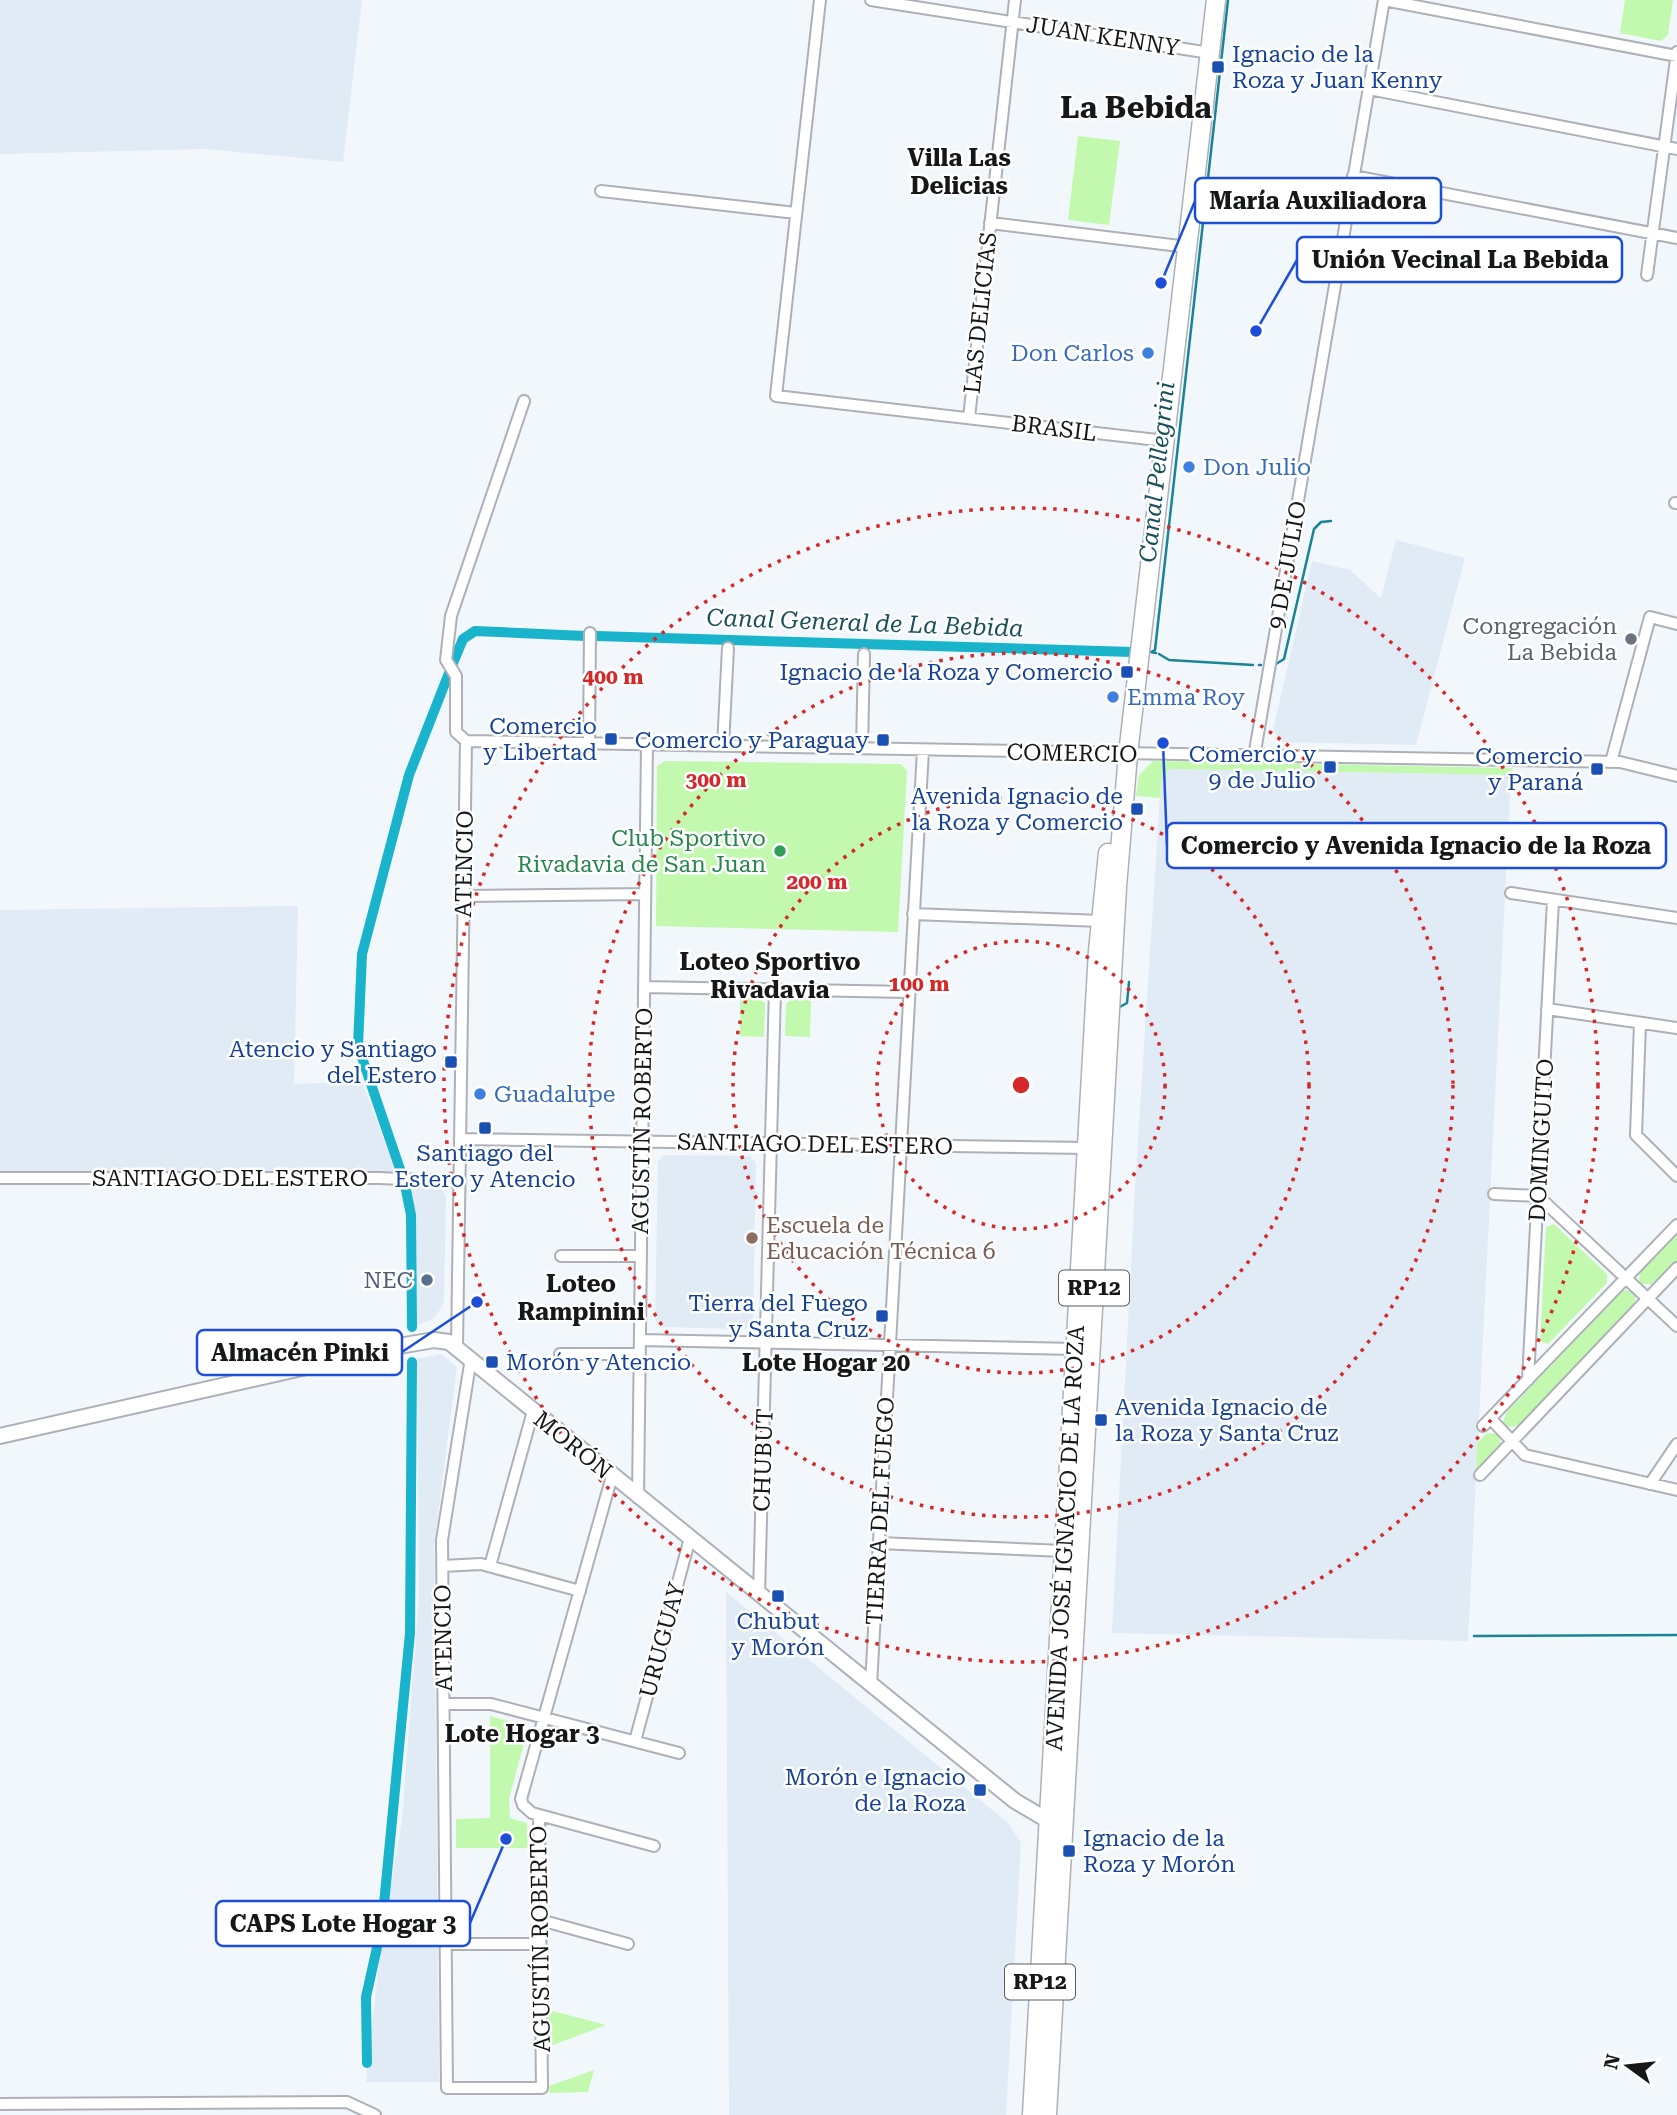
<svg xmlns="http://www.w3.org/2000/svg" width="1677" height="2115" viewBox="0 0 1677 2115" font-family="'Roboto Serif',serif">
	<rect width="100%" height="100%" fill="#f2f7fc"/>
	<path fill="#e0ebf6" d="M0 0H362L343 162 206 149 0 154Z
		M1396 540 1465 558 1416 745 1282 742 1273 730 1312 561 1350 570 1381 598Z
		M1170 769 1511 775 1468 1641 1112 1633 1135 1187 1161 780Z
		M298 906 294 1084 352 1082 360 1076 396 1173H0V910Z
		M664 1155 750 1156 756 1163 753 1322 746 1329 662 1327 655 1321 658 1161Z
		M403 1184 440 1186 446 1196 444 1302 435 1318 409 1329 408 1207Z
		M441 1354 457 1367 434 1545 439 2082H366L382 1936 402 1821 419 1596 417 1359Z
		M726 1592 1008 1823 1021 1843 1006 2115H729Z"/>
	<path fill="#c2f9af" d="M1625 0H1673L1668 35 1661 41 1620 33Z
		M1078 136 1120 141 1109 225 1068 220Z
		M665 761 901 764 907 771 898 932 656 926 657 766Z
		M1153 761H1158L1512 768 1511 775 1170 769 1161 780 1160 798 1136 796 1139 775Z
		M740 998H759L765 1003 764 1037 740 1036Z
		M791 999H811L810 1037 785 1036 786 1004Z
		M1554 1224 1607 1274V1283L1548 1344 1540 1341 1546 1227Z
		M1677 1233V1261L1655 1284H1641L1639 1279 1641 1270Z
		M1627 1290 1636 1296 1634 1305 1519 1426 1507 1427 1503 1423 1506 1413 1622 1291Z
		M1487 1433 1498 1434 1501 1444 1476 1471 1477 1443Z
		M490 1716 521 1724 527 1732 509 1799 510 1818 527 1823 528 1848H456V1819L490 1818Z
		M549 2010 606 2025 553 2045 549 2042Z
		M594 2070 588 2092 550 2093 549 2086Z"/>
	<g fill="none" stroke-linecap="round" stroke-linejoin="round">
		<path stroke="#188496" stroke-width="2.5" d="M1156 653 1151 652 1155 650 1228 0
			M1159 654 1169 660 1253 665
			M1276 664 1284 659 1314 529 1321 522 1331 521
			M1259 665H1261
			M1118 1008 1127 1003 1129 982
			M1474 1636 1677 1635"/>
		<path stroke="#19b3cb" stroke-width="10" d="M596 636 1133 652
			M453 663 463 639 475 631 585 636
			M401 1172 358 1046 362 954 409 775 449 673
			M405 1185 411 1215 412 1327
			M367 2063 366 1997 382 1925 410 1633 412 1362"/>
		<g stroke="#adb1b7" stroke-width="14">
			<path id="minor" d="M820 0 776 396 1166 441
				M871 0 1210 53
				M1384 0 1677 56
				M1369 89 1677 149
				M1353 176 1677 238
				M601 191 796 213
				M990 223 1188 247
				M1647 275 1677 52
				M969 418 1015 0
				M1675 503H1677
				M466 741 1620 762 1677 776
				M466 741 456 732V676L446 660 451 616 524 401
				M589 743 590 633
				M723 746 728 648
				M862 748 864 654
				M1254 757 1384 0
				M1611 762 1650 617 1677 624
				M1511 893 1677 918
				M463 896 645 894
				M913 914 1101 921
				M644 987 909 992
				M1547 1009 1677 1028
				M1640 1023 1636 1135 1677 1176
				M460 1139 1087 1148
				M0 1178H380L459 1182
				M1494 1194 1538 1196 1677 1326
				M561 1256H641
				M640 1340 1076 1349
				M457 1347 466 741
				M560 1354H640
				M471 1358 442 1540 447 2088H542L539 1815
				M1528 1380 1553 900
				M1491 1419 1525 1455 1677 1490
				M1483 1426 1677 1225
				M1480 1475 1677 1268
				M612 1476 521 1799 523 1805 532 1813 654 1846
				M1650 1484 1677 1444
				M638 1498 647 744
				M879 1543 1064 1551
				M442 1566 481 1564 580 1591
				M490 1566 533 1411
				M759 1595 775 989
				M871 1685 923 750
				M444 1704H491L679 1753
				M635 1741 690 1538
				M540 1920 628 1944
				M446 1944H540
				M0 2104 347 2102 375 2115"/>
		</g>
		<g stroke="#adb1b7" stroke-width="18">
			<path id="tertiary" d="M0 1436 399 1346 434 1340 449 1342 1015 1801 1049 1821 1058 1822"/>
		</g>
		<g stroke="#adb1b7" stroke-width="21">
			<path id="primary" d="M1032 2115 1098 951 1108 853
				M1047 2115 1117 887 1128 754 1216 0"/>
		</g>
		<use href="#minor" stroke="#fff" stroke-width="10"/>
		<use href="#tertiary" stroke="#fff" stroke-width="14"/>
		<use href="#primary" stroke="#fff" stroke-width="18"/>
	</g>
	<g fill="none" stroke="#d62828" stroke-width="3.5" stroke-dasharray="3.5 7">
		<circle cx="1021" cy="1085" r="144"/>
		<circle cx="1021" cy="1085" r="288"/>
		<circle cx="1021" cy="1085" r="432"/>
		<circle cx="1021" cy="1085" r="577"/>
	</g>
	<g fill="#1a4fb4" stroke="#fff" stroke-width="2.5">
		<rect x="1211" y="60" width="14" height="14" rx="3.5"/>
		<rect x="1120" y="665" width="14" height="14" rx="3.5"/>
		<rect x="604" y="732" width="14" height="14" rx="3.5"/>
		<rect x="876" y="733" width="14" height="14" rx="3.5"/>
		<rect x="1323" y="760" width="14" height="14" rx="3.5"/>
		<rect x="1590" y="762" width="14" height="14" rx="3.5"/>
		<rect x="1130" y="802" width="14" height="14" rx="3.5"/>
		<rect x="444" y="1055" width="14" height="14" rx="3.5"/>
		<rect x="478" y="1121" width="14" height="14" rx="3.5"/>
		<rect x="875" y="1309" width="14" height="14" rx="3.5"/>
		<rect x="485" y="1355" width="14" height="14" rx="3.5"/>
		<rect x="1094" y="1413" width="14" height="14" rx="3.5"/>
		<rect x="771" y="1589" width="14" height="14" rx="3.5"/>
		<rect x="973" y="1783" width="14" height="14" rx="3.5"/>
		<rect x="1062" y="1844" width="14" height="14" rx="3.5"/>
	</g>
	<g fill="#3f7fe0" stroke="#fff" stroke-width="2.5">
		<circle cx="1148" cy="353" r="7"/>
		<circle cx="1189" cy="467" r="7"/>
		<circle cx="1113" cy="697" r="7"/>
		<circle cx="480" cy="1094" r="7"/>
	</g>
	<circle fill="#6b7280" stroke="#fff" stroke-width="2.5" cx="1631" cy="639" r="7"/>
	<circle fill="#2e9e5b" stroke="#fff" stroke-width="2.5" cx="780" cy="851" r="7"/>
	<circle fill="#8d6e63" stroke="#fff" stroke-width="2.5" cx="752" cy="1238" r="7"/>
	<circle fill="#5c6f8a" stroke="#fff" stroke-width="2.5" cx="427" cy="1280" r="7"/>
	<g text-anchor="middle" stroke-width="5" stroke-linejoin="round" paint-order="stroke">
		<g fill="#fff" stroke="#5b5d5e" stroke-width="2">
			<rect x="1059" y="1270.5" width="70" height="35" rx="5"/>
			<rect x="1005" y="1964.5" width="70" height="35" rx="5"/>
		</g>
		<g font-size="21" font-weight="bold" fill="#151719">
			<text x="1094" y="1295">RP12</text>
			<text x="1040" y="1989">RP12</text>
		</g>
		<g font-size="23" fill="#151719" stroke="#fff">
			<text transform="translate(1103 36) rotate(9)" y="8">JUAN KENNY</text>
			<text transform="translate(980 313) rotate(-84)" y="8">LAS DELICIAS</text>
			<text transform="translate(1054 428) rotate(7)" y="8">BRASIL</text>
			<text transform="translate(1287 565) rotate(-80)" y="8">9 DE JULIO</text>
			<text transform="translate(1072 753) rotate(1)" y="8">COMERCIO</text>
			<text transform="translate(464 864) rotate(-89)" y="8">ATENCIO</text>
			<text transform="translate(642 1121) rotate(-89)" y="8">AGUSTÍN ROBERTO</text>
			<text transform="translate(1541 1140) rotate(-87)" y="8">DOMINGUITO</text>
			<text transform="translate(815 1144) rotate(1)" y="8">SANTIAGO DEL ESTERO</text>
			<text x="230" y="1186">SANTIAGO DEL ESTERO</text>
			<text transform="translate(573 1445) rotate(39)" y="8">MORÓN</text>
			<text transform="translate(763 1460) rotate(-88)" y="8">CHUBUT</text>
			<text transform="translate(880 1511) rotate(-87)" y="8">TIERRA DEL FUEGO</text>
			<text transform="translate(1065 1538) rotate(-87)" y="8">AVENIDA JOSÉ IGNACIO DE LA ROZA</text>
			<text transform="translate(443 1638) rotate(-91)" y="8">ATENCIO</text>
			<text transform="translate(662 1640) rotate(-75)" y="8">URUGUAY</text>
			<text transform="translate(540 1939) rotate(-91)" y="8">AGUSTÍN ROBERTO</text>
		</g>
		<g font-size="23" fill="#164399" stroke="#fff" text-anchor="end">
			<text x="1232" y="62" text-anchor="start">Ignacio de la<tspan x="1232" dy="26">Roza y Juan Kenny</tspan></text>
			<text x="1113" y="680">Ignacio de la Roza y Comercio</text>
			<text x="597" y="734">Comercio<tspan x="597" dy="26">y Libertad</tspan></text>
			<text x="869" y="748">Comercio y Paraguay</text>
			<text x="1316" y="762">Comercio y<tspan x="1316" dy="26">9 de Julio</tspan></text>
			<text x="1583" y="764">Comercio<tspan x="1583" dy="26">y Paraná</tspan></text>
			<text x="1123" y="804">Avenida Ignacio de<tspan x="1123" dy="26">la Roza y Comercio</tspan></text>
			<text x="437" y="1057">Atencio y Santiago<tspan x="437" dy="26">del Estero</tspan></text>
			<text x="485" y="1161" text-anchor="middle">Santiago del<tspan x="485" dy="26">Estero y Atencio</tspan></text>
			<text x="868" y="1311">Tierra del Fuego<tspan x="868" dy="26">y Santa Cruz</tspan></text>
			<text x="506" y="1370" text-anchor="start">Morón y Atencio</text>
			<text x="1115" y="1415" text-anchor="start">Avenida Ignacio de<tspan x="1115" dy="26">la Roza y Santa Cruz</tspan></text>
			<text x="778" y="1629" text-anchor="middle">Chubut<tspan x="778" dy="26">y Morón</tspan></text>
			<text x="966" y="1785">Morón e Ignacio<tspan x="966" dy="26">de la Roza</tspan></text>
			<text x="1083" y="1846" text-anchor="start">Ignacio de la<tspan x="1083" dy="26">Roza y Morón</tspan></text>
		</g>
		<g font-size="23" fill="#366cbe" stroke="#fff" text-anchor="start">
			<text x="1134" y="361" text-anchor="end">Don Carlos</text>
			<text x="1203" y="475">Don Julio</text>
			<text x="1127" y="705">Emma Roy</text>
			<text x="494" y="1102">Guadalupe</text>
		</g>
		<g font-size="23" fill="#5b616d" stroke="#fff" text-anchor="end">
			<text x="1617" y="634">Congregación<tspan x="1617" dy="26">La Bebida</tspan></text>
		</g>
		<g font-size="23" fill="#27864d" stroke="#fff" text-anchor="end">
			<text x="766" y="846">Club Sportivo<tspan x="766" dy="26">Rivadavia de San Juan</tspan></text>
		</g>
		<g font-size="23" fill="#785e54" stroke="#fff" text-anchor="start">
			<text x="766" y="1233">Escuela de<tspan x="766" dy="26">Educación Técnica 6</tspan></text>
		</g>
		<g font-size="23" fill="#4e5e75" stroke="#fff" text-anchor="end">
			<text x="413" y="1288">NEC</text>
		</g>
		<g font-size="24" font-weight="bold" fill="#151719" stroke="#fff">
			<text x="959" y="166">Villa Las<tspan x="959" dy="28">Delicias</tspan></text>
			<text x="770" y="970">Loteo Sportivo<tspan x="770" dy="28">Rivadavia</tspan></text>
			<text x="581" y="1292">Loteo<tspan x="581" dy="28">Rampinini</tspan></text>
			<text x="826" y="1371">Lote Hogar 20</text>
			<text x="522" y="1742">Lote Hogar 3</text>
		</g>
		<g font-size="24" font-style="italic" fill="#18515b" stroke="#fff">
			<text transform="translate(1157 472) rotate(-84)" y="8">Canal Pellegrini</text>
			<text transform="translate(865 623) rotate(2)" y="8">Canal General de La Bebida</text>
		</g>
		<g font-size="30" font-weight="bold" fill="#151719" stroke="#fff">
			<text x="1136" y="118">La Bebida</text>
		</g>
	</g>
	<circle cx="1021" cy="1085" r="10" fill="#d62828" stroke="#fff" stroke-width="3.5"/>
	<g font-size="21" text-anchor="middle" font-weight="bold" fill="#d62828" stroke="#fff" stroke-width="5" stroke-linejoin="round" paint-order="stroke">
		<text x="613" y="684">400 m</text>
		<text x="716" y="787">300 m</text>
		<text x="817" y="889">200 m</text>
		<text x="919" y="991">100 m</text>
	</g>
	<path fill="none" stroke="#1d4ed8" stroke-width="2.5" d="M1161 283L1195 201M1256 331L1297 260M1163 743L1167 845M477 1302L402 1352M506 1839L470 1923"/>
	<g fill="#1d4ed8" stroke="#fff" stroke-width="2.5">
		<circle cx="1161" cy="283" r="7"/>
		<circle cx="1256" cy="331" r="7"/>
		<circle cx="1163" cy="743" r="7"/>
		<circle cx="477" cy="1302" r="7"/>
		<circle cx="506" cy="1839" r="7"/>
	</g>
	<g fill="#fff" stroke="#1d4ed8" stroke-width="2.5">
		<rect x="1195" y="178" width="246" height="45" rx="7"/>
		<rect x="1297" y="237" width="325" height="45" rx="7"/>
		<rect x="1167" y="823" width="499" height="45" rx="7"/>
		<rect x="197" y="1330" width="205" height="45" rx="7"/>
		<rect x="216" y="1901" width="254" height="45" rx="7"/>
	</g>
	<g font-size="24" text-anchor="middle" font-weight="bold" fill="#151719">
		<text x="1318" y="209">María Auxiliadora</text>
		<text x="1460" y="268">Unión Vecinal La Bebida</text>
		<text x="1416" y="854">Comercio y Avenida Ignacio de la Roza</text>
		<text x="300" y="1361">Almacén Pinki</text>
		<text x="343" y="1932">CAPS Lote Hogar 3</text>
	</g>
	<g transform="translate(1628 2066) rotate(285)" stroke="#ffffff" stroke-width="5" paint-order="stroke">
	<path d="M0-5L12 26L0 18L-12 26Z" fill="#151719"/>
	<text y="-10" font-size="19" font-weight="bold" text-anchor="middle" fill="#151719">N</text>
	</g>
</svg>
